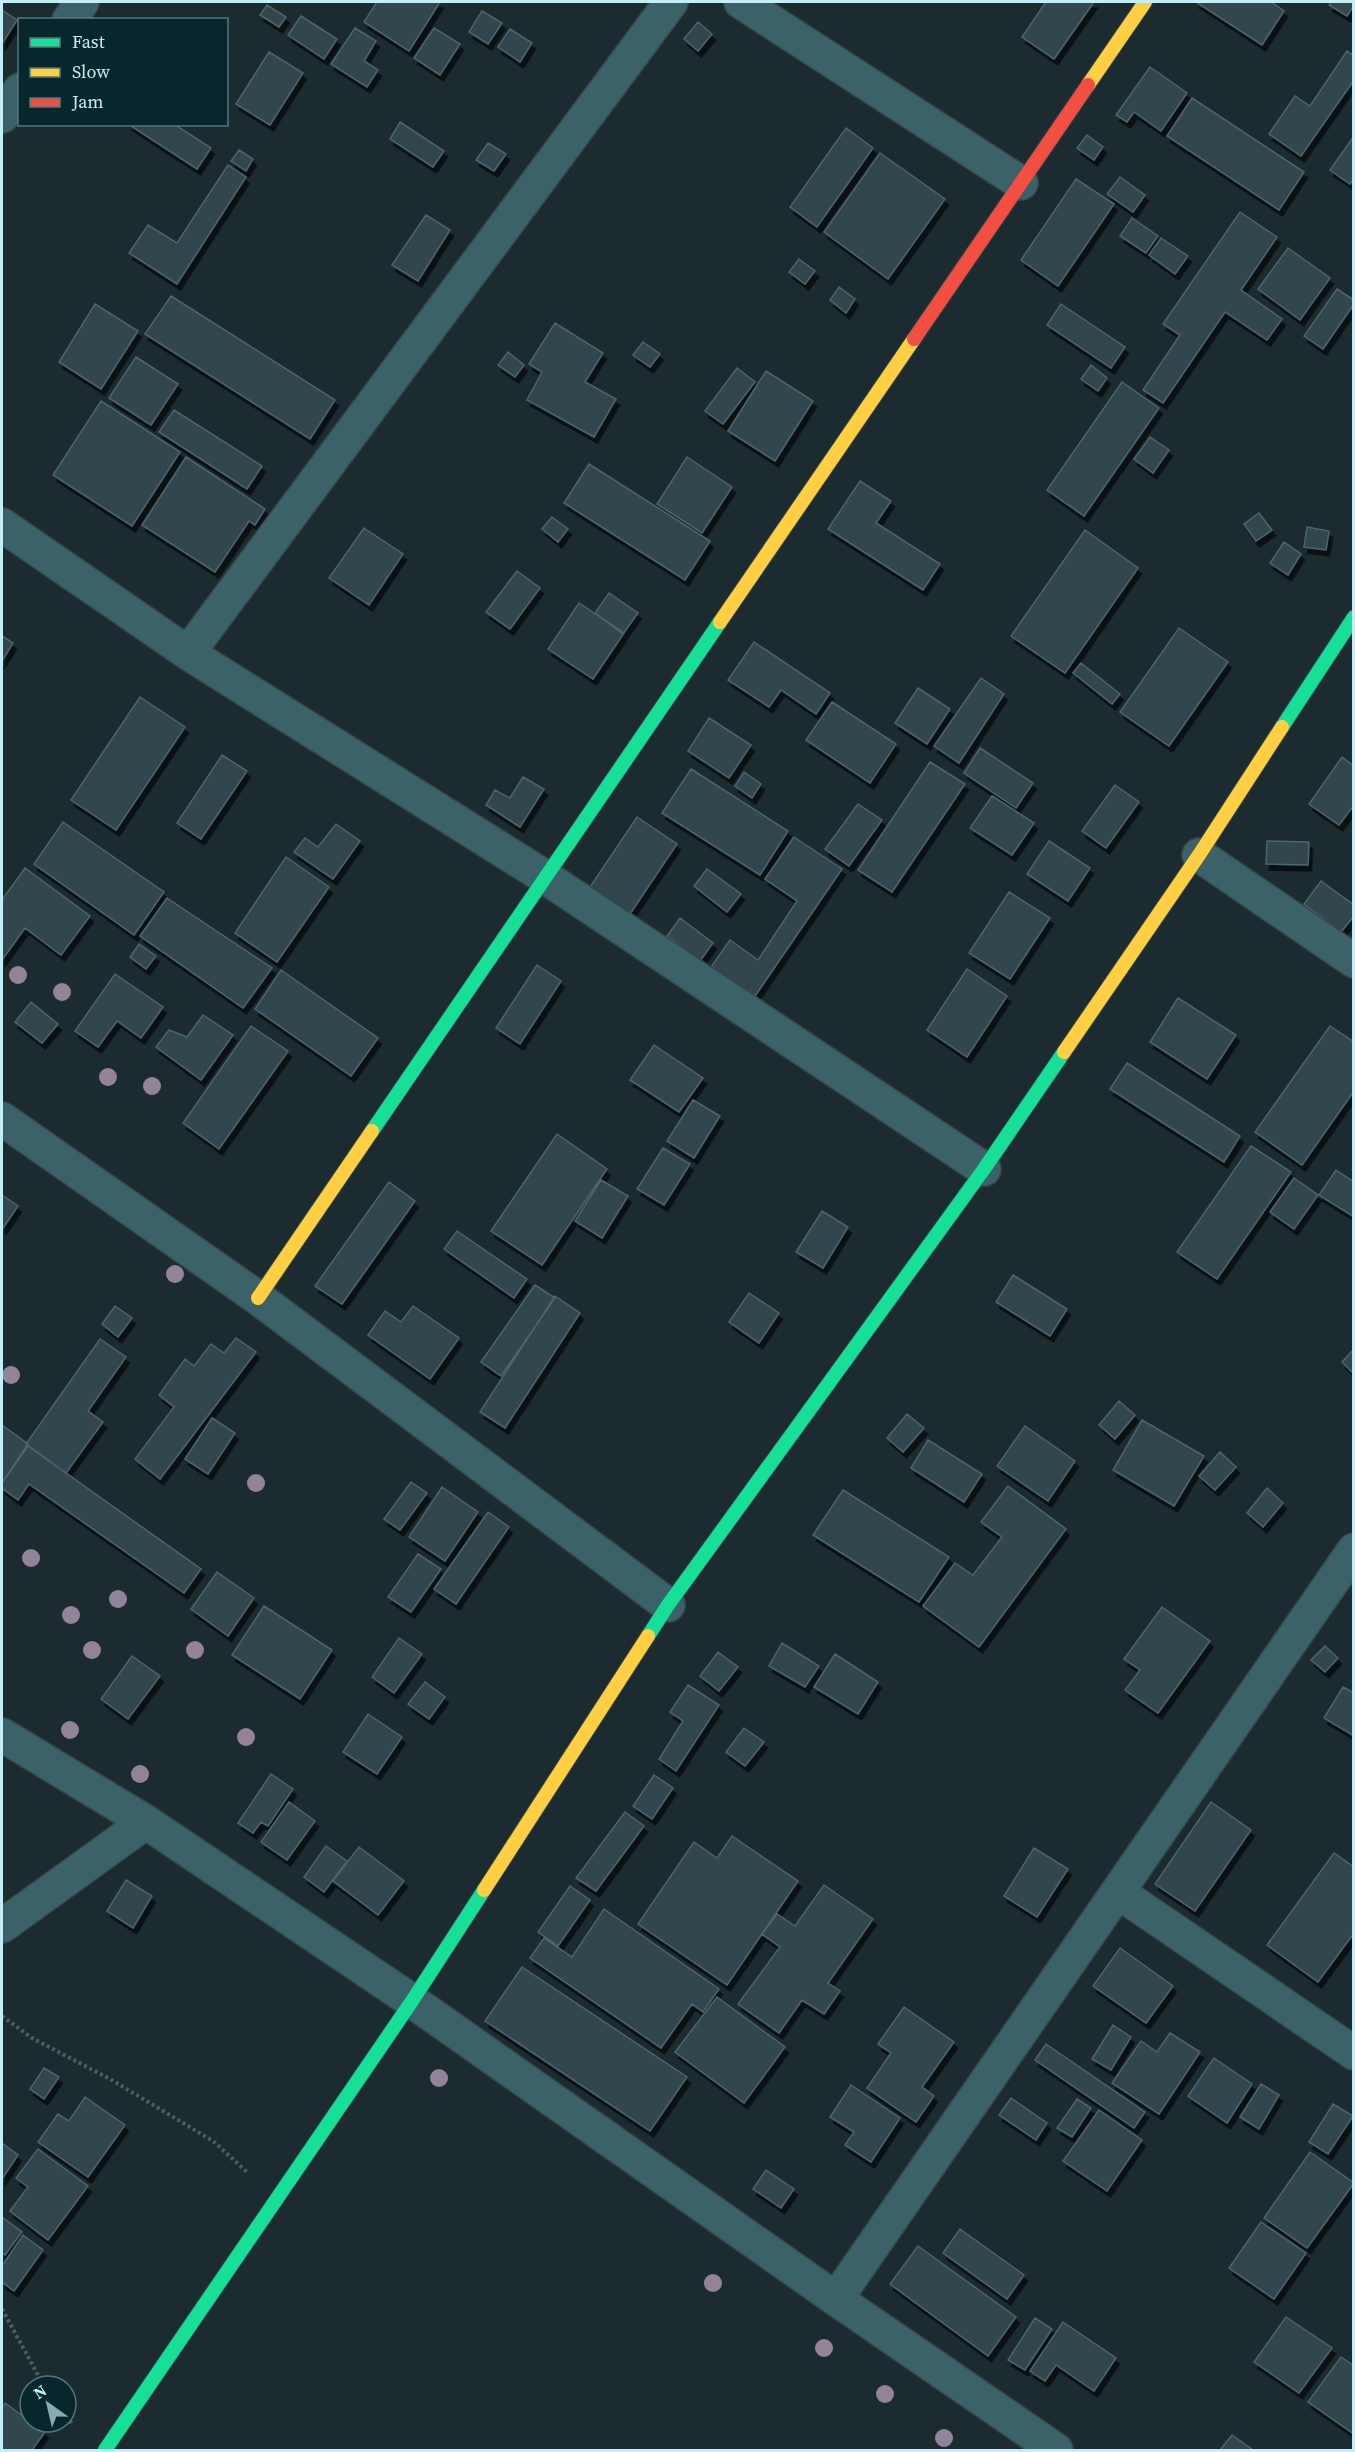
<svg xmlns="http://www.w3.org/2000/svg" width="1355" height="2452" viewBox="0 0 1355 2452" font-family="'Source Serif 4',serif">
	<defs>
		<filter id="shadow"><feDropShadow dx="3.5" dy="6" stdDeviation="0" flood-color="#0009"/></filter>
	</defs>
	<rect width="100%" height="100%" fill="#1b2b2f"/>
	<path fill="#33464d" stroke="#4e636d" stroke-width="1.5" filter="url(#shadow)" d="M377 2H440L409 51 364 22Z
		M1046 2H1094L1054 59 1022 37Z
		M1196 2H1274L1273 3 1284 11 1262 45Z
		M1331 2H1354V5L1347 16 1329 5Z
		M267 5 286 17 279 27 260 15Z
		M2 10 17 20 2 44Z
		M482 11 502 23 488 44 469 32Z
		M301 16 337 39 324 59 288 35Z
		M698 22 712 34 698 51 684 39Z
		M355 28 376 41 364 61 378 70 367 87 331 64Z
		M434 28 460 44 440 75 414 58Z
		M510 29 532 43 520 62 498 47Z
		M1347 51 1354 56V80L1301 156 1269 134 1295 96 1310 106Z
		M269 52 303 73 270 125 236 104Z
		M1150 67 1187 93 1161 131 1134 112 1127 122 1116 115Z
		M1192 98 1304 172 1279 210 1167 136Z
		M400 122 444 151 433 167 390 139Z
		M128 124H174L211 148 197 169Z
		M846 128 873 148 817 227 790 207Z
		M1087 135 1103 147 1094 160 1077 148Z
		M1354 136V178L1350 184 1330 170Z
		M488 143 506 154 494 171 476 160Z
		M239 150 253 159 246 171 231 161Z
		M880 153 945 199 888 279 824 232Z
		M228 165 246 177 177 284 129 253 148 225 177 243Z
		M1120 177 1145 195 1133 212 1107 194Z
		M1076 179 1114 204 1058 286 1021 260Z
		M1240 212 1277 237 1241 290 1282 319 1267 340 1225 312 1163 403 1143 390 1180 335 1163 324Z
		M426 215 450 230 418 281 392 265Z
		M1132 218 1158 236 1146 253 1120 236Z
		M1161 238 1188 256 1175 274 1149 255Z
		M1288 248 1330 278 1300 320 1258 289Z
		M799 259 815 271 805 284 789 272Z
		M839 287 855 299 846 313 830 300Z
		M1337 289 1354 300V304L1323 349 1304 336Z
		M171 296 335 400 310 439 145 334Z
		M95 304 138 331 101 389 59 362Z
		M1061 304 1125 347 1111 368 1047 325Z
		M555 323 603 353 585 382 616 399 594 437 527 400 542 372 529 364Z
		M643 342 660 354 650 367 633 355Z
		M508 352 524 365 515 377 498 365Z
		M136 357 178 384 151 425 109 398Z
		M1091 365 1107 378 1098 391 1081 379Z
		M737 368 755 382 723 424 705 411Z
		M766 371 813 401 775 461 728 431Z
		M1122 382 1159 408 1084 516 1047 490Z
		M101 401 180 452 132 526 53 475Z
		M174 410 262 466 247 489 159 432Z
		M1150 437 1169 450 1153 473 1134 459Z
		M186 457 265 509 255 525 249 521 215 572 142 525Z
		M687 457 732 487 702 533 657 504Z
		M589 464 710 541 685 580 564 503Z
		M860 481 891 501 876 523 940 564 923 590 828 529Z
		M1259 513 1272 530 1256 541 1244 524Z
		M552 517 568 529 558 542 542 529Z
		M1307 527 1329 531 1326 550 1304 547Z
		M364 528 403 554 369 605 329 578Z
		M1085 530 1138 568 1065 673 1011 636Z
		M1284 542 1301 554 1288 575 1270 563Z
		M517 571 540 588 510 629 486 612Z
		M609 593 638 613 623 634 595 613Z
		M579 603 624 633 593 679 548 649Z
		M1179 628 1228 662 1169 746 1120 712Z
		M2 636 13 643 2 661Z
		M754 642 830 693 816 714 781 690 769 707 728 680Z
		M1081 663 1120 694 1112 704 1073 673Z
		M981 678 1004 694 959 763 934 746Z
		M918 688 950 709 927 744 895 723Z
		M140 697 185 727 116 830 71 800Z
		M832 702 896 744 870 783 806 740Z
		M709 718 751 745 729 778 688 751Z
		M980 748 1033 783 1016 808 964 773Z
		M222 755 247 771 201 839 177 823Z
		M1342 757 1354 766V805L1339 825 1309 804Z
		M930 762 965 784 892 892 858 870Z
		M691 769 788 831 760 875 662 813Z
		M744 772 761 784 752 798 735 786Z
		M523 777 544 789 520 827 486 805 495 790 510 798Z
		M1115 785 1139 802 1106 848 1082 831Z
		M992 796 1034 823 1012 855 970 828Z
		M858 804 882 820 849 866 825 849Z
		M637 817 677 844 630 914 590 887Z
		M63 822 164 892 134 935 34 864Z
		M336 824 360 841 333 879 294 852 305 838 318 847Z
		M794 837 842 869 755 996 711 967 730 940 758 960 797 901 765 879Z
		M1049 841 1090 868 1068 901 1027 874Z
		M1267 841 1309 842 1308 865 1266 864Z
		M286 857 329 887 277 962 235 933Z
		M25 868 90 916 61 955 25 928 2 960V900Z
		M707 869 741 894 727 912 694 886Z
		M1321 881 1354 905V916L1341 932 1304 904Z
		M1009 892 1050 918 1010 979 969 953Z
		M167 898 272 968 243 1008 140 936Z
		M680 918 713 943 700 961 667 936Z
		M139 944 156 956 146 969 130 957Z
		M537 965 561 981 520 1044 496 1028Z
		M967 969 1007 996 967 1057 927 1030Z
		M281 970 378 1038 351 1076 255 1009Z
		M115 974 163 1007 141 1038 117 1021 98 1047 75 1031Z
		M1178 998 1236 1035 1207 1079 1150 1042Z
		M31 1002 58 1024 42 1043 15 1022Z
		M203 1015 233 1035 201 1080 156 1047 169 1030 187 1037Z
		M251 1026 288 1051 219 1149 183 1123Z
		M1330 1026 1354 1042V1091L1302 1165 1255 1132Z
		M654 1045 703 1078 679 1112 630 1080Z
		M1127 1063 1240 1136 1224 1162 1110 1089Z
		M693 1100 720 1116 694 1158 667 1141Z
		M557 1134 607 1169 542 1265 491 1231Z
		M1251 1146 1291 1172 1217 1279 1177 1252Z
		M663 1148 690 1164 664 1205 637 1189Z
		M1336 1170 1354 1182V1217L1319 1195Z
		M1294 1178 1318 1195 1294 1229 1270 1212Z
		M601 1180 628 1196 602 1238 575 1221Z
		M389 1182 415 1201 342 1304 315 1286Z
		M2 1195 18 1206 3 1228 2 1227Z
		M822 1211 848 1227 823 1268 796 1252Z
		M457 1231 527 1279 514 1298 444 1249Z
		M1013 1275 1067 1309 1050 1336 996 1302Z
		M535 1285 555 1298 501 1376 481 1362Z
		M749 1293 779 1313 759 1343 729 1322Z
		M555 1296 580 1313 505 1428 480 1412Z
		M115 1306 132 1318 118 1337 102 1324Z
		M413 1306 459 1338 430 1379 368 1335 385 1311 401 1322Z
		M236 1338 256 1352 160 1479 135 1459 174 1407 159 1395 185 1359 194 1366 211 1344 224 1353Z
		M100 1339 126 1357 88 1411 103 1422 66 1473 26 1444Z
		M1354 1349V1374L1342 1362Z
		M1119 1401 1135 1415 1115 1439 1099 1425Z
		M907 1414 924 1428 903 1452 887 1438Z
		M212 1418 235 1433 208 1474 185 1459Z
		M1142 1420 1204 1456 1174 1506 1113 1470Z
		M2 1425 28 1444 2 1483Z
		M1025 1426 1075 1461 1048 1501 997 1466Z
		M928 1440 982 1474 964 1502 911 1468Z
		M28 1446 201 1569 184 1593 29 1484 18 1500 2 1488V1483Z
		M1220 1452 1236 1467 1215 1490 1199 1476Z
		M411 1482 427 1493 400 1530 384 1519Z
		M1008 1486 1066 1529 979 1647 923 1606 955 1563 973 1575 1002 1537 981 1522Z
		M442 1487 478 1512 445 1561 409 1537Z
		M1267 1488 1283 1503 1263 1527 1247 1513Z
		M843 1490 949 1557 919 1602 813 1535Z
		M488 1512 509 1527 456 1604 434 1589Z
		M418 1554 441 1569 411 1612 388 1597Z
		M217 1572 254 1598 228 1636 191 1609Z
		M264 1606 332 1650 300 1699 232 1655Z
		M1162 1607 1210 1641 1158 1713 1125 1690 1140 1670 1124 1659Z
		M399 1638 422 1654 394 1693 372 1677Z
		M782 1643 819 1666 805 1687 769 1666Z
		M1325 1646 1338 1658 1325 1672 1311 1660Z
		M718 1652 738 1667 719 1691 700 1676Z
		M835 1654 878 1682 858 1714 814 1687Z
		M132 1656 160 1676 128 1719 101 1699Z
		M425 1682 445 1697 429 1719 408 1704Z
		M688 1685 719 1705 676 1771 659 1759 683 1721 670 1712Z
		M1343 1687 1354 1693V1736L1324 1718Z
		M368 1714 402 1737 377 1774 343 1752Z
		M744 1728 764 1742 745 1766 726 1752Z
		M271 1774 293 1789 268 1826 261 1822 253 1833 238 1823Z
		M654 1775 673 1788 652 1819 633 1806Z
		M289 1802 315 1821 287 1860 261 1842Z
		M1211 1802 1251 1830 1195 1911 1155 1884Z
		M625 1812 644 1826 596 1891 576 1878Z
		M732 1836 798 1881 727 1985 638 1924 694 1842 717 1858Z
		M326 1846 347 1861 324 1892 304 1877Z
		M359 1847 404 1881 378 1915 333 1881Z
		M1034 1848 1068 1869 1037 1917 1004 1896Z
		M1334 1853 1354 1867V1933L1318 1982 1267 1945Z
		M126 1880 152 1896 133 1928 107 1911Z
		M824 1885 873 1919 828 1983 840 1991 824 2014 802 2000 779 2033 738 2004 780 1947 762 1934 777 1914 795 1926Z
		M570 1886 590 1900 558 1946 538 1932Z
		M604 1909 719 1989 703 2012 692 2004 661 2048 530 1958 544 1938 572 1957Z
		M1120 1948 1173 1986 1146 2023 1093 1986Z
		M522 1967 687 2077 650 2131 485 2021Z
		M717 1997 785 2047 744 2103 675 2052Z
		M904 2007 954 2042 922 2087 934 2096 916 2122 867 2088 891 2053 878 2044Z
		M1113 2025 1131 2037 1111 2070 1092 2059Z
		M1170 2033 1200 2052 1159 2114 1112 2083 1141 2041 1157 2052Z
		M1046 2044 1145 2112 1134 2128 1035 2060Z
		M1214 2058 1252 2084 1227 2123 1188 2096Z
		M44 2068 59 2077 44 2099 30 2089Z
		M1261 2084 1279 2095 1259 2129 1240 2117Z
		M851 2085 900 2118 871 2162 845 2145 854 2132 830 2117Z
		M85 2097 125 2125 88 2177 38 2142 58 2114 69 2121Z
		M1011 2098 1047 2123 1036 2140 999 2115Z
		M1077 2099 1091 2108 1072 2137 1057 2128Z
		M1333 2104 1353 2116 1328 2154 1309 2142Z
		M1099 2110 1142 2140 1107 2191 1063 2161Z
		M2 2143 18 2155 2 2179Z
		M38 2149 88 2186 48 2240 10 2211 28 2187 16 2178Z
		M1310 2152 1354 2183 1307 2248 1264 2218Z
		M766 2170 794 2189 781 2208 753 2189Z
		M2 2217 22 2232 5 2255 2 2253Z
		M1261 2222 1306 2253 1274 2299 1229 2268Z
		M960 2229 1024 2275 1007 2299 943 2253Z
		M23 2235 43 2250 14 2291 2 2282V2266Z
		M918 2246 1016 2317 988 2356 890 2284Z
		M1286 2317 1332 2348 1299 2393 1254 2362Z
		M1035 2318 1052 2329 1025 2370 1008 2360Z
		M1063 2322 1116 2358 1094 2391 1056 2365 1045 2381 1030 2371Z
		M1341 2357 1354 2366V2434L1308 2402Z
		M5 2403 45 2432 32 2450H2V2408Z
		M1232 2435 1253 2450H1220Z"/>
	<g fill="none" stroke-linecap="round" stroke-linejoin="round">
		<g stroke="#35474b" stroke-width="36">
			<path id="street" d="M741 2 1021 183
				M69 20 82 2
				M2 116 20 90
				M2 525 188 653 545 877 984 1169
				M188 653 671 2
				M1199 855 1354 961
				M2 1119 258 1298 668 1605
				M2 1735 146 1822 412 2001 836 2299 1056 2450
				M1118 1892 1354 2053
				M2 1926 146 1822
				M836 2299 1354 1550"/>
		</g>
		<g stroke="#35474b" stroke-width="16">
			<path id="fast" d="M1282 727 1354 617
				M372 1131 720 622
				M648 1636 668 1605 984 1169 1064 1052
				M105 2450 412 2001 484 1890"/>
		</g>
		<g stroke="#35474b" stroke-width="16">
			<path id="slow" d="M1088 85 1145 2
				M720 622 914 339
				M1064 1052 1199 855 1282 727
				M258 1298 372 1131
				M484 1890 648 1636"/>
		</g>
		<g stroke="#35474b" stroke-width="16">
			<path id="jam" d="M914 339 1088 85"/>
		</g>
		<path stroke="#456166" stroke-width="4" stroke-dasharray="3 3" stroke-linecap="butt" d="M2 2016 32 2038 110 2079 213 2141 247 2172
			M2 2309 44 2386
			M66 2416 73 2425"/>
		<use href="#street" stroke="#3b6268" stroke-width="33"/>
		<use href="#fast" stroke="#16e098" stroke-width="14"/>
		<use href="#slow" stroke="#ffcf43" stroke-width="14"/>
		<use href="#jam" stroke="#f24e42" stroke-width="14"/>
	</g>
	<g fill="#938398">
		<circle cx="18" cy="975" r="9"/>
		<circle cx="62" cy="992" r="9"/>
		<circle cx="108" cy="1077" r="9"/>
		<circle cx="152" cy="1086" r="9"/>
		<circle cx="175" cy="1274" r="9"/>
		<circle cx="11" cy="1375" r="9"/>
		<circle cx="256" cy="1483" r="9"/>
		<circle cx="31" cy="1558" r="9"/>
		<circle cx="118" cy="1599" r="9"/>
		<circle cx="71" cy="1615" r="9"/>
		<circle cx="92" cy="1650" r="9"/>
		<circle cx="195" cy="1650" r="9"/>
		<circle cx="70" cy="1730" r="9"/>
		<circle cx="246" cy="1737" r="9"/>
		<circle cx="140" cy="1774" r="9"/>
		<circle cx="439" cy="2078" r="9"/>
		<circle cx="713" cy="2283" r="9"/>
		<circle cx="824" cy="2348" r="9"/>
		<circle cx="885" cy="2394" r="9"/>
		<circle cx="944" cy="2438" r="9"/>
	</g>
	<rect width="1355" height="2452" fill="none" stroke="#c3eef7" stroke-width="6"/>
	<rect x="18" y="18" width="210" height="108" fill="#08272d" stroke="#53777e" stroke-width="1.5"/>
	<rect x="30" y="38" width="30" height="9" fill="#16e098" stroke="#53777e" stroke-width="1.5"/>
	<text x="72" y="48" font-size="18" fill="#c3eef7">Fast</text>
	<rect x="30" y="68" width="30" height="9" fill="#ffcf43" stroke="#53777e" stroke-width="1.5"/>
	<text x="72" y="78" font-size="18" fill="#c3eef7">Slow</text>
	<rect x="30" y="98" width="30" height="9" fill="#f24e42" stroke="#53777e" stroke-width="1.5"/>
	<text x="72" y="108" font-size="18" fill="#c3eef7">Jam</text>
	<g transform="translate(48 2404) rotate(326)"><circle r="28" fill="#08272d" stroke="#53777e" stroke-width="1.5"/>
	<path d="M0-4.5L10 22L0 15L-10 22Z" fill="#88aab1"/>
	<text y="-9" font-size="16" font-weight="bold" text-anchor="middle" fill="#c3eef7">N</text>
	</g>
</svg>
